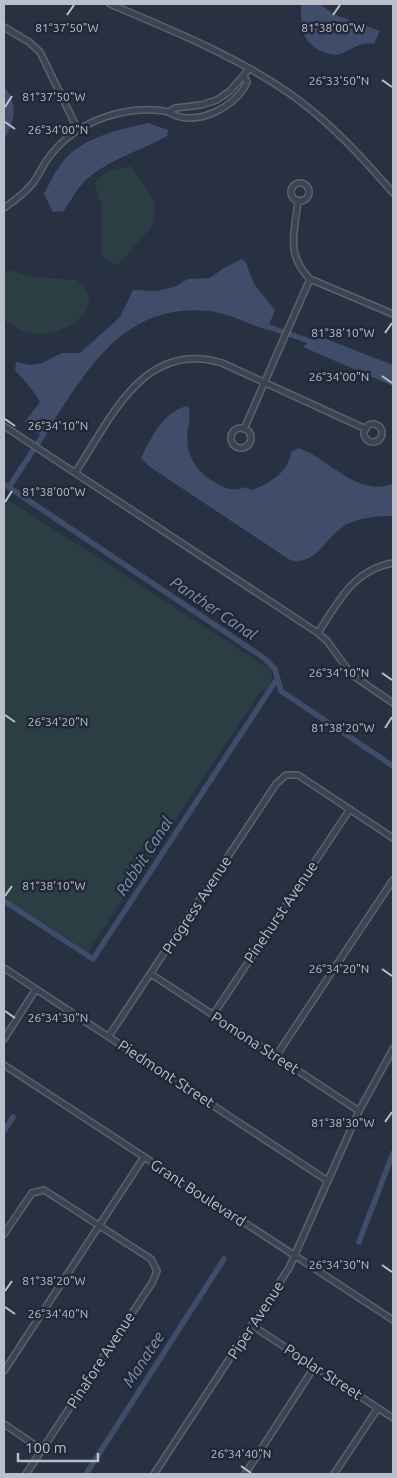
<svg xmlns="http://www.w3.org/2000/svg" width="397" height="1478" viewBox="0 0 397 1478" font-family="Ubuntu,sans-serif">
	<rect width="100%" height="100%" fill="#283142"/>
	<path fill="#2a3e43" d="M131 166C149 195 171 210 140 240 131 248 128 259 116 265L102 257 101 205 94 183 108 171Z
		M10 270 33 277 77 280C79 283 83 285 85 288 102 313 64 333 44 334 29 336 16 328 4 320V271Z
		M4 497 271 670C273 680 272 688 261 691L88 952 4 898Z"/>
	<path fill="#3f4d6a" d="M301 4H320L333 14 380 31 374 44C361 41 353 49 341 54 327 58 306 45 303 32 301 25 301 11 301 4Z
		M4 86C19 106 15 120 4 140Z
		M148 123 168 130 167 136C141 151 106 160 84 182 76 190 70 202 64 211L53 212 44 194C49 185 53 175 59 167 77 138 118 130 148 123Z
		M242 259 246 263 254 284 275 310 267 330C249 324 227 313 209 311 121 302 85 374 44 436L30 430 25 422 40 402C33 389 24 381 15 370L16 362 31 365 42 363 62 353H80L120 317 133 290 156 291 174 287 188 279 210 278 224 268Z
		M316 335 393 365V386L303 347Z
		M188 406C191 413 189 421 188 429 184 453 195 471 216 483 225 489 235 492 245 487L251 490C268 485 290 471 291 452L298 448C331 459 355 497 393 484V516C377 516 362 517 347 524 326 535 317 567 290 560L150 467 141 458C151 438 164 410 188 406Z"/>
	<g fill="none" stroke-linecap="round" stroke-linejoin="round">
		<path stroke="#3f4d6a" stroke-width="5.5" d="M263 325 315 343
			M4 484 264 658 275 669 281 691 393 766
			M9 487 45 432
			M4 901 93 959 277 679
			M4 1131 13 1117
			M359 1242 393 1153
			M86 1474 224 1259"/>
		<g stroke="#5a616f" stroke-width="8">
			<path id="minor" d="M110 4C171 30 234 55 289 93 329 121 362 157 393 193
				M4 27 29 42 40 52 78 130
				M244 76 247 82C237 107 193 129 169 112L175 108 201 105 217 100 230 91 249 69
				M291 192a9 9 0 1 1 18 0a9 9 0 1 1-18 0Z
				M298 200C295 232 285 254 310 279L393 314
				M4 208C14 201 25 193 33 183 40 173 45 160 54 151 81 119 130 104 169 112
				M364 433a9 9 0 1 1 18 0a9 9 0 1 1-18 0Z
				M4 426 318 633 327 641 352 675 393 703
				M231 438a10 10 0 1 1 20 0a10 10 0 1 1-20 0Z
				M244 429 310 279
				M75 473C111 419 143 339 222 363L366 429
				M318 633C338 602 353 570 393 563
				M4 968 328 1181
				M151 974 359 1111
				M213 1015 350 809
				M109 1036 276 784 286 775H298L393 838
				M4 1039 36 989
				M276 1056 393 880
				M4 1065 393 1320
				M4 1234 32 1193 44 1190 151 1259 157 1271 152 1283 26 1474
				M253 1326 393 1418
				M4 1371 144 1157
				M4 1424 42 1450
				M154 1474 289 1268 359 1111 393 1049
				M245 1474 315 1366
				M334 1474 378 1408"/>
		</g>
		<use href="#minor" stroke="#3c4351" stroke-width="5"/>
	</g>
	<path fill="none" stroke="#b9bfcb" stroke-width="2" d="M67 15 74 5M333 15 340 5M382 80 392 87M5 107 12 96M5 122 15 129M385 333 392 323M382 376 392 383M5 419 15 426M5 502 12 491M382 673 392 680M5 715 15 722M385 728 392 717M5 896 12 886M382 969 392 976M5 1011 15 1018M385 1122 392 1112M382 1265 392 1272M5 1291 12 1281M5 1307 15 1314M241 1466 251 1473"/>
	<g text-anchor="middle" stroke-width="5" stroke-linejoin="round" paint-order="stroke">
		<g font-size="15" fill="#b9bfcb" stroke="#212837">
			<text transform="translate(197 905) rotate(-57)" y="5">Progress Avenue</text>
			<text transform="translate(281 912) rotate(-56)" y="5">Pinehurst Avenue</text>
			<text transform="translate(255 1043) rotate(33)" y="5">Pomona Street</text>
			<text transform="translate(166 1074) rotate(33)" y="5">Piedmont Street</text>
			<text transform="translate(198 1193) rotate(33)" y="5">Grant Boulevard</text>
			<text transform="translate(256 1320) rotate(-57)" y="5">Piper Avenue</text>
			<text transform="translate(101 1360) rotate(-57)" y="5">Pinafore Avenue</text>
			<text transform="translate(323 1372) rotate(33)" y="5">Poplar Street</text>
		</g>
		<g font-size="16" font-style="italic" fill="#8292b1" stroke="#212837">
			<text transform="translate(214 608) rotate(34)" y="6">Panther Canal</text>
			<text transform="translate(144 856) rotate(-57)" y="6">Rabbit Canal</text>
			<text transform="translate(143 1359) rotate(-57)" y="6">Manatee</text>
		</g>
	</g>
	<g font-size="12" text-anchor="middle" fill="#b9bfcb" stroke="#212837" stroke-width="5" stroke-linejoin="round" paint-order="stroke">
		<text x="67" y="32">81°37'50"W</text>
		<text x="333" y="32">81°38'00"W</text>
		<text x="339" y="85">26°33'50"N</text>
		<text x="54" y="101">81°37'50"W</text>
		<text x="58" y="134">26°34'00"N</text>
		<text x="343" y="337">81°38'10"W</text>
		<text x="339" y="381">26°34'00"N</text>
		<text x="58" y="430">26°34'10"N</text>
		<text x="54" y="496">81°38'00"W</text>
		<text x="339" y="677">26°34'10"N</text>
		<text x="58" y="726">26°34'20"N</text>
		<text x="343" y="732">81°38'20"W</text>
		<text x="54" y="890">81°38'10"W</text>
		<text x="339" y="973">26°34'20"N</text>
		<text x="58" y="1022">26°34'30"N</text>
		<text x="343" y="1127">81°38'30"W</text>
		<text x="339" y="1269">26°34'30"N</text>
		<text x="54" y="1285">81°38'20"W</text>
		<text x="58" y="1318">26°34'40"N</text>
		<text x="241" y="1458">26°34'40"N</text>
	</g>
	<rect width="397" height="1478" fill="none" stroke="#b9bfcb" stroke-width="10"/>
	<path d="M18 1453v8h80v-8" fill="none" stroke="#b9bfcb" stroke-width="2.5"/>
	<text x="25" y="1453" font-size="15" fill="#b9bfcb" stroke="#212837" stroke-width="4" paint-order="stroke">100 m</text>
</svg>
